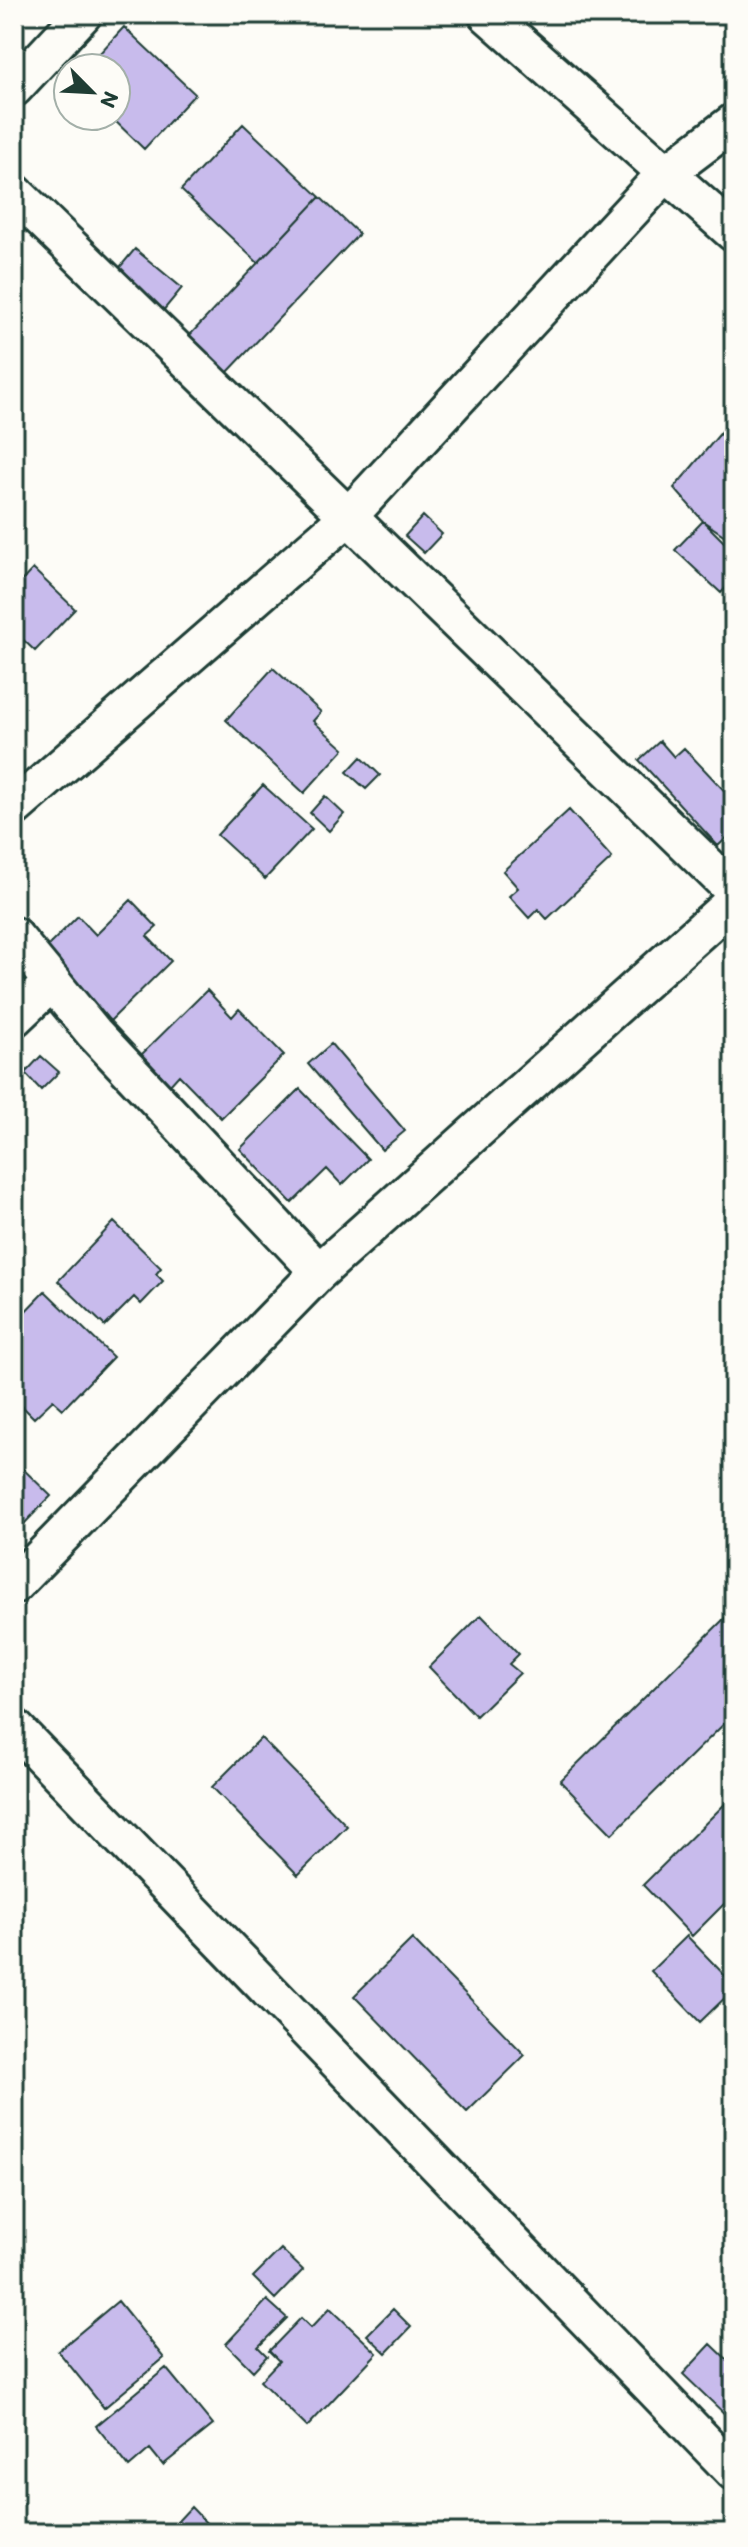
<svg xmlns="http://www.w3.org/2000/svg" width="748" height="2547" viewBox="0 0 748 2547" font-family="Itim,sans-serif">
	<rect width="100%" height="100%" fill="#fdfcf7"/>
	<filter id="ink" filterUnits="userSpaceOnUse"><feTurbulence type="fractalNoise" baseFrequency=".0125" numOctaves="2"/><feDisplacementMap in="SourceGraphic" scale="16" xChannelSelector="R" yChannelSelector="G"/><feConvolveMatrix kernelMatrix="1 2 1 2 8 2 1 2 1" color-interpolation-filters="sRGB"/></filter>
	<g filter="url(#ink)">
		<path fill="#c8bbec" stroke="#1f3d34" stroke-width="2" d="M124 27 195 94 144 149 110 116H116V68H86Z
			M243 124 320 197 258 263 181 190Z
			M320 197 359 234 226 374 187 338Z
			M135 249 182 288 162 312 115 273Z
			M729 423 734 427V542L703 521 674 488Z
			M423 516 442 534 424 553 405 536Z
			M703 521 734 552V579L721 593 675 550Z
			M33 569 75 609 35 651 14 631V589Z
			M273 668 321 712 313 721 344 749 304 793 226 720Z
			M660 741 674 757 684 748 734 801V831L718 846 639 760Z
			M361 757 380 775 366 789 347 772Z
			M263 785 312 829 265 879 217 835Z
			M325 796 344 814 329 831 310 813Z
			M569 810 612 858 547 919 538 909 529 918 509 896 518 888 503 871Z
			M131 900 157 927 147 936 171 961 109 1022 41 953 78 916 96 935Z
			M207 990 232 1017 239 1009 284 1055 221 1118 179 1075 170 1085 141 1055Z
			M331 1044 405 1131 382 1150 308 1064Z
			M41 1056 59 1072 41 1090 25 1073Z
			M300 1089 368 1159 342 1185 327 1169 292 1203 240 1149Z
			M114 1222 161 1268 156 1274 163 1281 141 1304 134 1297 105 1326 58 1281Z
			M45 1291 113 1357 63 1409 53 1400 34 1418 14 1398V1323Z
			M19 1465 51 1496 21 1527 14 1520V1470Z
			M734 1609V1714L612 1834 560 1781Z
			M481 1615 519 1654 509 1664 520 1673 476 1716 429 1667Z
			M261 1738 347 1826 298 1875 212 1787Z
			M734 1795V1894L692 1936 643 1885Z
			M687 1936 734 1985V1989L700 2022 651 1971Z
			M412 1939 525 2055 467 2112 354 1996Z
			M281 2249 303 2270 275 2299 253 2277Z
			M267 2300 287 2318 258 2347 267 2356 253 2371 226 2344Z
			M118 2301 164 2358 104 2408 58 2351Z
			M330 2308 377 2353 307 2427 260 2381 279 2361 269 2351 301 2318 311 2328Z
			M393 2309 411 2327 386 2353 367 2335Z
			M711 2344 734 2366V2423L683 2374Z
			M166 2368 213 2425 163 2465 150 2449 129 2467 96 2426Z
			M191 2507 211 2528 206 2533H188L177 2522Z"/>
		<g fill="none" stroke-linecap="round" stroke-linejoin="round">
			<g stroke="#1f3d34" stroke-width="42">
				<path id="street" d="M487 14 734 233
					M14 88 83 14
					M14 192 734 891
					M14 808 348 517 665 174 734 122
					M14 936 94 1033 319 1272
					M14 1018 52 982
					M14 1585 319 1272 734 901
					M14 1727 734 2472"/>
			</g>
			<use href="#street" stroke="#fdfcf7" stroke-width="36"/>
		</g>
	</g>
	<rect width="748" height="2547" fill="none" stroke="#fdfcf7" stroke-width="48"/>
	<rect x="24" y="24" width="700" height="2499" fill="none" stroke="#1f3d34" stroke-width="3" filter="url(#ink)"/>
	<g transform="translate(92 92) rotate(114)"><circle r="38" fill="#fdfcf7" stroke="#a4b0a9" stroke-width="2"/>
	<path d="M0-6L14 30L0 20L-14 30Z" fill="#1f3d34"/>
	<text y="-12" font-size="22" font-weight="bold" text-anchor="middle" fill="#1f3d34">N</text>
	</g>
</svg>
